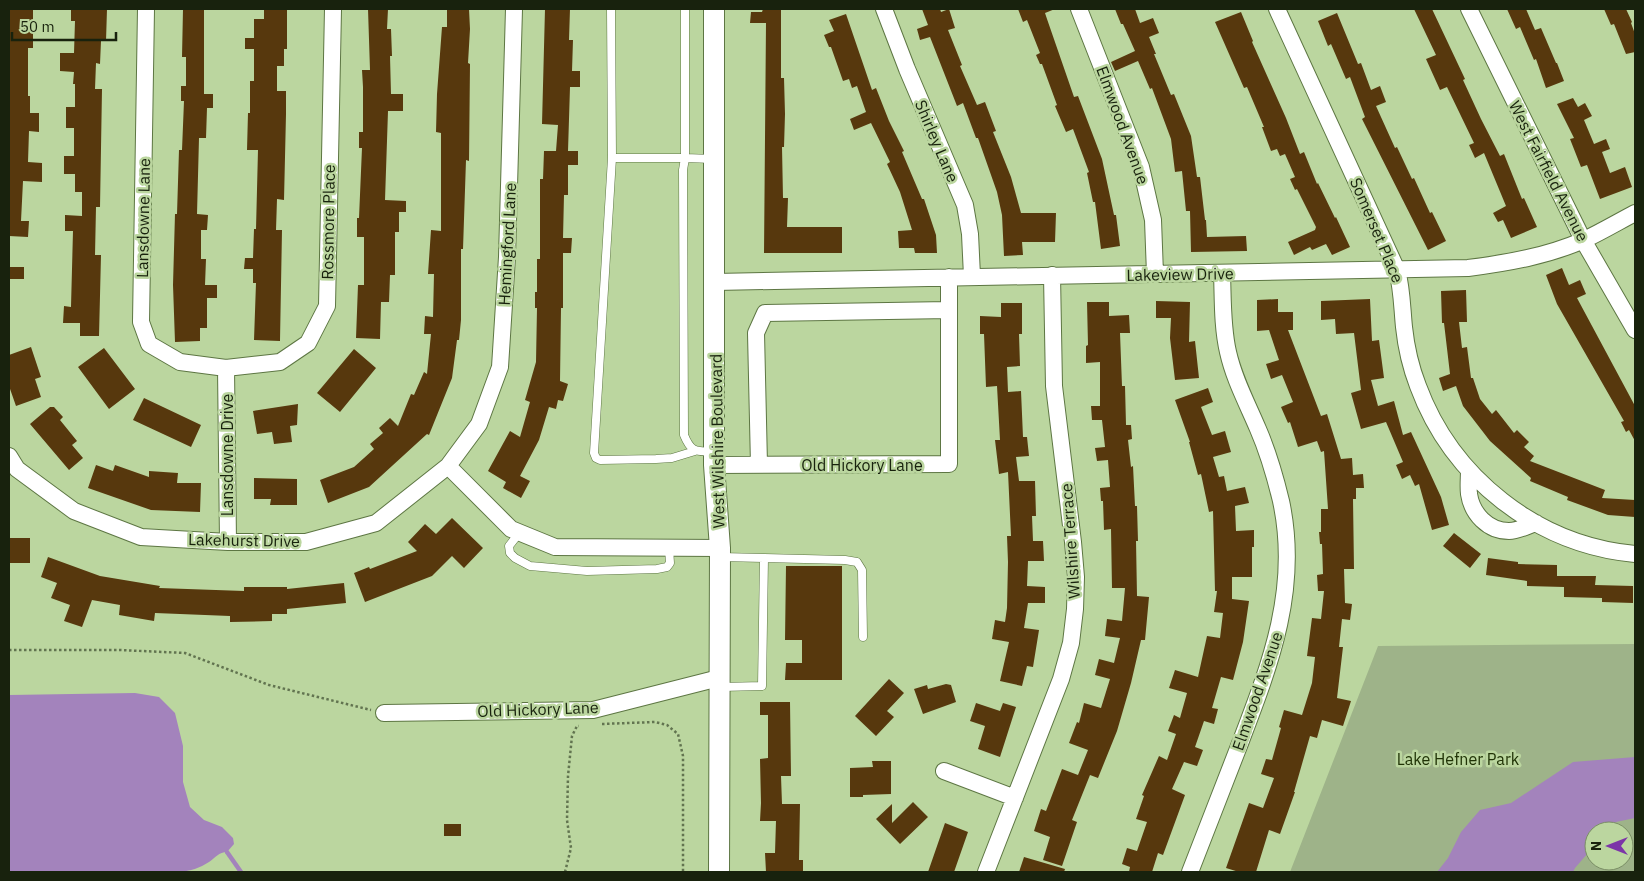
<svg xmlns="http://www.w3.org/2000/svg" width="1644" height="881" viewBox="0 0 1644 881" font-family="'IBM Plex Sans',sans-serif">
	<rect width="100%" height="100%" fill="#bbd69f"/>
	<path fill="#9eb389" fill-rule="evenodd" d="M1635 644V872H1290L1378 646ZM1594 831H1624V861H1594Z"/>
	<path fill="#a383bc" d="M135 693 159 697 175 713 183 746V782L190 807 204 820 222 827 233 838 234 844 227 852C219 852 215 858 209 862 200 868 190 871 180 872H9V695Z
		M1635 757V818L1616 822 1607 831H1594V846L1575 868 1573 872H1437L1448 858 1461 832 1480 810 1511 803 1573 762Z"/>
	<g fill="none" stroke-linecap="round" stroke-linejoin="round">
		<path stroke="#a383bc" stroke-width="4.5" d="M227 852 241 872"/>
	</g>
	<path fill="#57380d" d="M9 9H33V48H28V96H30V113H39V132L29 131 28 162 42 163V182L23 181 21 221H29L28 237 9 236Z
		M71 9H107L106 41H101L100 64 96 63 95 89H102L100 207H96L95 255H101L99 336H80V323H63L64 306 71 307 73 231H65V215L82 216V192H75V174H64V156H74V128H66V107H75V84H73L74 72 60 71V53H74L75 21H71Z
		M183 9H204V94H213V108H207L206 138H199L197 214 208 215 207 230H201V259H206L205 285H217V298H207V328H200V341L175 342 173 285 175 214H177L179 150H182L184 101H181V86H186V57H182Z
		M264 9H287V49H284V66H277V91H286V114L284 200 277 199 276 230H282L280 341 254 340 256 283H253V269H244L245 258H253L254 229H256L258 150H247L248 113H250V81H254V49H245V38H254V19H264Z
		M368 9H388L387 29H391L392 56H390L391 94H403V111H388L385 200 406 201V212H399V232H395V275H390L389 302H381L380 339 356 338 358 285H364V237H357V218H359L362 148H359V132H363V87L362 70H370Z
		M447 9H469L470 29 468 63 470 64 469 161 466 160 463 249H461V320L459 340H457L452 378 429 435 427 434 369 487 328 503 320 480 354 467 374 449 370 444 383 433 379 428 390 418 398 426 411 394 414 395 424 372 427 374 431 334H424L425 316 433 317 434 274H428L431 230 441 231V133L436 132 437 94 442 27H447Z
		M545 9H570L569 40H573L572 71H580V87H570L568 151H578V165H568V195H564L563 238H572L571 253H563V308H561L560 381 568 384 563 401 558 400 556 409 549 407 539 440 520 476 530 481 521 498 503 488 506 482 488 471 510 431 520 437 530 402 525 400 536 362 537 308H535V292H537V259H540V179H543L544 151H556L558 125 542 124Z
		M763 9H781V78H784L785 114 784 147H782L783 198H788L787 227H842V253H764L766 23H750L751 12H762Z
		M922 9H940L941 12 949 9 955 28 948 30 962 65 960 66 977 105 985 102 996 131 993 132 1011 177 1021 213H1056L1055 242H1022L1023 255 1004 256 1002 215 997 192 978 138H976L963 103 957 106 930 37 920 40 917 29 928 25Z
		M1018 9H1055L1045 13 1047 19 1074 97 1078 96 1102 159 1114 215H1116L1120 246 1101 249 1095 202H1093L1087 173 1089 172 1073 129 1066 132 1055 106 1057 105 1042 64H1040L1036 55 1040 53 1027 20 1023 22Z
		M1115 9H1135L1140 23 1153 18 1159 33 1149 37 1156 54H1154L1171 95 1174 94 1191 136 1197 177H1200L1205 220H1206L1207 237 1246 236 1247 251 1191 252 1190 211H1186L1182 171 1175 172 1171 139 1152 88 1150 89 1138 61 1115 71 1111 62 1135 51 1123 24H1121Z
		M1414 9H1432L1465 79 1463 80 1481 119 1500 156 1504 154 1522 199 1524 198 1537 227 1511 238 1503 220 1498 222 1493 213 1506 206 1484 153 1475 158 1469 145 1474 143 1447 87 1440 90 1426 59 1436 55Z
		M1507 9H1526L1535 30 1541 28 1556 63H1557L1564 81 1546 88 1536 59 1534 60 1520 27 1516 29Z
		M1604 9H1626L1632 22 1631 23 1635 34V52L1626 54 1614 24 1611 25Z
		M1241 12 1253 41 1252 42 1286 118 1300 154 1304 152 1317 184 1318 183 1335 218 1336 217 1350 247 1332 255 1326 244 1312 250 1310 247 1294 255 1288 242 1315 230 1316 227 1297 189 1295 190 1290 179 1295 177 1285 154 1280 156 1277 149 1271 151 1262 127H1264L1247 87 1244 88 1215 22Z
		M1337 13 1358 64 1361 63 1371 90 1380 86 1386 102 1376 106 1395 148 1397 147 1412 179 1414 178 1430 213 1432 212 1446 241 1428 250 1362 119 1365 117 1350 77 1346 79 1331 44 1328 46 1318 21Z
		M846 14 872 90 876 88 889 121 904 151 902 152 922 199H924L936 235 937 253H915L914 248H899L898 231 912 230 900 192 887 164 890 162 871 123 854 130 850 119 866 112 857 86 852 88 849 79 843 81 831 47H829L824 35 834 31 829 20Z
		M1573 98 1578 107 1585 103 1592 116 1584 120 1594 144 1606 139 1610 149 1602 152 1610 173 1625 167 1632 187 1600 199 1587 165 1581 167 1570 139 1574 138 1557 104Z
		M9 267H24V279H9Z
		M1562 268 1569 285 1580 280 1586 294 1577 298 1635 406V441L1629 430 1626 432 1621 422 1624 421 1557 304 1546 275Z
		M1466 290 1467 322H1459L1462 348 1467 347 1471 378H1473L1480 399 1492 414 1496 410 1514 433 1517 430 1529 442 1524 447 1534 456 1530 461 1605 490 1602 498 1635 500V517L1608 515 1567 500 1568 497 1530 481 1531 478 1490 441 1463 406 1456 386 1443 391 1439 378 1450 374 1444 323H1442L1441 291Z
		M1278 299V312H1293V330H1288L1321 416 1327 414 1341 459 1352 458 1353 475 1363 474 1364 488H1356V499H1353L1354 569H1344L1345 603 1352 604 1350 620 1342 619 1339 647H1343L1337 698 1351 701 1343 726 1322 720 1317 738 1310 736 1294 792H1295L1280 834 1269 830 1256 872H1239L1226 868 1249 803 1263 808 1274 778 1261 774 1266 759 1272 760 1281 728 1279 727 1284 710 1302 715 1312 683 1315 657 1307 656 1312 618 1321 619 1324 591H1318L1317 575 1323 574 1322 544H1320L1319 532H1321V509H1328L1324 451 1321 452 1317 441 1298 447 1290 422 1288 423 1281 407 1293 402 1282 375 1271 379 1266 364 1279 360 1269 330 1257 331V300Z
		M1370 299 1372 341 1379 340 1384 378 1371 380 1378 406 1394 401 1403 435 1411 432 1441 497 1449 525 1432 530 1419 484 1415 486 1410 475 1402 479 1396 465 1403 462 1386 422 1361 429 1351 393 1361 390 1354 333 1336 334 1335 319 1321 320V301Z
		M1156 301 1190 302 1189 342 1195 341 1199 378 1175 380 1170 338 1171 318H1156Z
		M1087 302H1109V316L1129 315 1130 333H1120L1122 386H1125L1126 425H1131L1132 439 1128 440 1131 467 1133 466 1135 506H1137L1138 541H1136L1137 596 1149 597 1145 640H1141L1131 683 1117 731 1098 778 1090 775 1072 820 1077 822 1062 866 1043 860 1050 837 1034 831 1041 809 1046 811 1062 769 1078 775 1088 750 1069 743 1077 722 1079 723 1084 703 1101 708 1110 679 1095 675 1099 659 1114 663 1120 638 1105 636 1107 619 1122 621 1125 588H1112L1111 529 1104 530 1103 501H1101L1100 488 1110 487 1108 460 1097 461 1095 448 1105 447 1102 420H1092L1091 406H1100V362L1086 363V346L1088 345Z
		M1001 303H1022V334H1019L1020 366 1007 367 1008 392 1021 391 1023 437H1027L1029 456 1016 457 1019 481H1035L1036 516H1032L1033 541H1043L1044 561H1028L1027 586 1045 587V603H1028L1024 628 1039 630 1033 667 1027 666 1022 686 1000 681 1009 642 992 639 995 620 1005 622 1007 608 1008 562 1007 536H1011L1008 472 999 474 995 440H1000L997 386 986 387 984 334H980V316L1001 317Z
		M31 347 41 377 35 379 41 397 16 406 9 386V355Z
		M104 348 135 389 109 409 78 367Z
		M354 349 376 368 340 412 317 393Z
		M1208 388 1213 402 1201 407 1212 435 1225 431 1231 452 1213 457 1219 477 1224 476 1227 491 1245 487 1249 503 1235 506 1236 531 1254 530V547H1252V577H1232V599L1249 601 1243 642 1233 680 1221 677 1212 708 1218 709 1214 724 1204 721 1195 747 1203 750 1197 766 1184 762 1172 789 1185 795 1163 855 1158 853 1152 872H1129L1130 867 1122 864 1127 848 1137 851 1147 822 1136 819 1144 796 1142 795 1159 756 1167 760 1176 734 1168 731 1174 715 1180 718 1187 693 1169 688 1175 670 1198 677 1207 636 1220 638 1223 613 1214 612 1217 591H1215L1213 511 1209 512 1201 474 1198 475 1189 442H1190L1175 400Z
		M144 398 201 425 191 447 133 420Z
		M298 404 297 425 290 426 292 442 274 444 272 432 257 434 253 411Z
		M50 407H54L63 417 60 420 77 441 72 445 83 458 69 470 30 424Z
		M96 465 113 471 115 465 149 477V471L178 473 177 483H201L200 512 151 510 88 488Z
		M254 478 297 479V505H270L271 499H254Z
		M452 518 483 548 464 568 452 556 432 576 365 602 354 573 369 567 370 569 417 551 408 542 425 524 436 534Z
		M1454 533 1481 554 1470 568 1443 546Z
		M9 538H30V563H9Z
		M48 557 100 576 160 586 159 588 244 591V587H287V589L344 583 346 603 287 609V614H272V621L230 622V616L155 613 154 621 119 615 120 605 92 600 82 627 64 621 70 605 51 598 57 583 41 577Z
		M1488 558 1518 562V564L1557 565V576H1596L1595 585 1633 586V603L1602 602V598L1564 597V587L1527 586V581L1486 575Z
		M786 566H842V680H785L786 663H802V640H785Z
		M889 679 904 693 887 711 894 717 876 736 855 716Z
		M946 684 951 685 956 702 923 714 914 689 927 685 928 689Z
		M760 702H790L791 776H781L782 804H800L799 860H803V872H766L765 853H775L776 821H760L761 803 760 759 768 758V715H760Z
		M976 703 1000 711 1003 703 1016 707 1000 757 978 749 985 726 970 721Z
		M872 761H891V794L863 795V797H850V768L873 767Z
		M913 802 928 817 900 844 876 819 892 804V823Z
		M945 823 968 832 954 872H928Z
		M444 824H461V836H444Z
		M1024 857 1065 869 1064 872H1019Z"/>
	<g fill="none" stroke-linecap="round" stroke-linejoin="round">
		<g stroke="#5d7643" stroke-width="9">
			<path id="service" d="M611 9 612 158 594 453 596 458 600 460 656 459 672 458 695 451
				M612 158H685V9
				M712 452C695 451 691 452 684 435L683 170 685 158 713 159
				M520 532 509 546 510 553 515 558 530 566 587 571 657 569 667 567 670 563 669 548
				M764 558 845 560 857 562 862 570 863 637
				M721 687 762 686 764 558 721 557"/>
		</g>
		<g stroke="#5d7643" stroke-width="18">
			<path id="minor" d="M146 9 141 322 149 344 180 362 226 368 280 362 308 343 327 306 333 9
				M884 9 907 69 965 205 970 234 972 276
				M1079 9 1141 167 1153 220 1155 274
				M1277 9 1397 270C1402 289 1402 307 1404 327 1406 346 1411 368 1418 386 1452 478 1537 545 1635 554
				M1469 9 1583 240 1635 330
				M715 282 1468 268C1508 263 1547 256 1584 240 1601 232 1618 222 1635 213
				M226 368 228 542
				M9 456 17 469 74 511 141 537 228 542H306L376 523 448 466 479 424 500 367 507 257 514 9
				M714 465 949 464V277
				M759 465 756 333 765 313 949 310
				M448 466 511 529 555 547 720 548
				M1469 470C1469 478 1468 486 1469 494 1472 514 1488 531 1509 531 1518 531 1527 526 1536 523
				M384 713 593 710 719 678
				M944 771 1015 798
				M986 872 1061 679 1071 643 1075 609 1076 577 1073 542 1054 386 1052 275
				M1190 872C1206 830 1223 788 1239 746 1270 665 1300 589 1281 501 1275 476 1268 452 1258 429 1247 403 1234 379 1228 352 1222 326 1223 299 1222 273"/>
		</g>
		<g stroke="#5d7643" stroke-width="22">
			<path id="tertiary" d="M714 9V465L720 548 719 872"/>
		</g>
		<path stroke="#627450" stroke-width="2.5" stroke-dasharray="2.5 2.5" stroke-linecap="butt" d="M9 650H120L185 653 269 685 371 710
			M602 724 655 722 667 725 678 734 683 756V872
			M565 872 571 848 567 820 568 776 572 736 577 726H579"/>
		<use href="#service" stroke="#fff" stroke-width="8"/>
		<use href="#minor" stroke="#fff" stroke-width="16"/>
		<use href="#tertiary" stroke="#fff" stroke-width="20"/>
	</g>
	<g text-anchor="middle" stroke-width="5" stroke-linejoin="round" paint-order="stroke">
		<g font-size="16" fill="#18220d" stroke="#bbd69f">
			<text transform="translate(1123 125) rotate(70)" y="6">Elmwood Avenue</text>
			<text transform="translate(937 141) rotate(67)" y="6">Shirley Lane</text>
			<text transform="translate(1549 171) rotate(63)" y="6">West Fairfield Avenue</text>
			<text transform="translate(143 218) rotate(-89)" y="6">Lansdowne Lane</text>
			<text transform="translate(328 222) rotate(-89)" y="6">Rossmore Place</text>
			<text transform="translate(1377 230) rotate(67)" y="6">Somerset Place</text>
			<text transform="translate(507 244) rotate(-87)" y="6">Hemingford Lane</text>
			<text transform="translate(1180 274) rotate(-1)" y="6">Lakeview Drive</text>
			<text transform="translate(717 441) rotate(-91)" y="6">West Wilshire Boulevard</text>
			<text transform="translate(227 455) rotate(-90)" y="6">Lansdowne Drive</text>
			<text x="862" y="471">Old Hickory Lane</text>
			<text transform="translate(244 540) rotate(1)" y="6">Lakehurst Drive</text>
			<text transform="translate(1070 541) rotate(-94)" y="6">Wilshire Terrace</text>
			<text transform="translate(1257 691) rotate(-71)" y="6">Elmwood Avenue</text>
			<text transform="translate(538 709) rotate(-2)" y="6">Old Hickory Lane</text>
		</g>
		<g font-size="16" fill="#203306" stroke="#bbd69f">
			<text x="1458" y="765">Lake Hefner Park</text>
		</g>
	</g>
	<rect width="1644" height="881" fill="none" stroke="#18220d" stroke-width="20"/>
	<g transform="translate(1609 846) rotate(270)"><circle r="24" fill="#bbd69f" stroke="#7a8e65"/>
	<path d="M0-4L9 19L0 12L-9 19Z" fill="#7c35a8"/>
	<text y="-8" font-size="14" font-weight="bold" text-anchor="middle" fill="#18220d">N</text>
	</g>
	<path d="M12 32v8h104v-8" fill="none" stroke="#18220d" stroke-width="2.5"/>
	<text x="20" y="32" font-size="15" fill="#18220d" stroke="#bbd69f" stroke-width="4" paint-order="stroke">50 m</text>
</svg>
